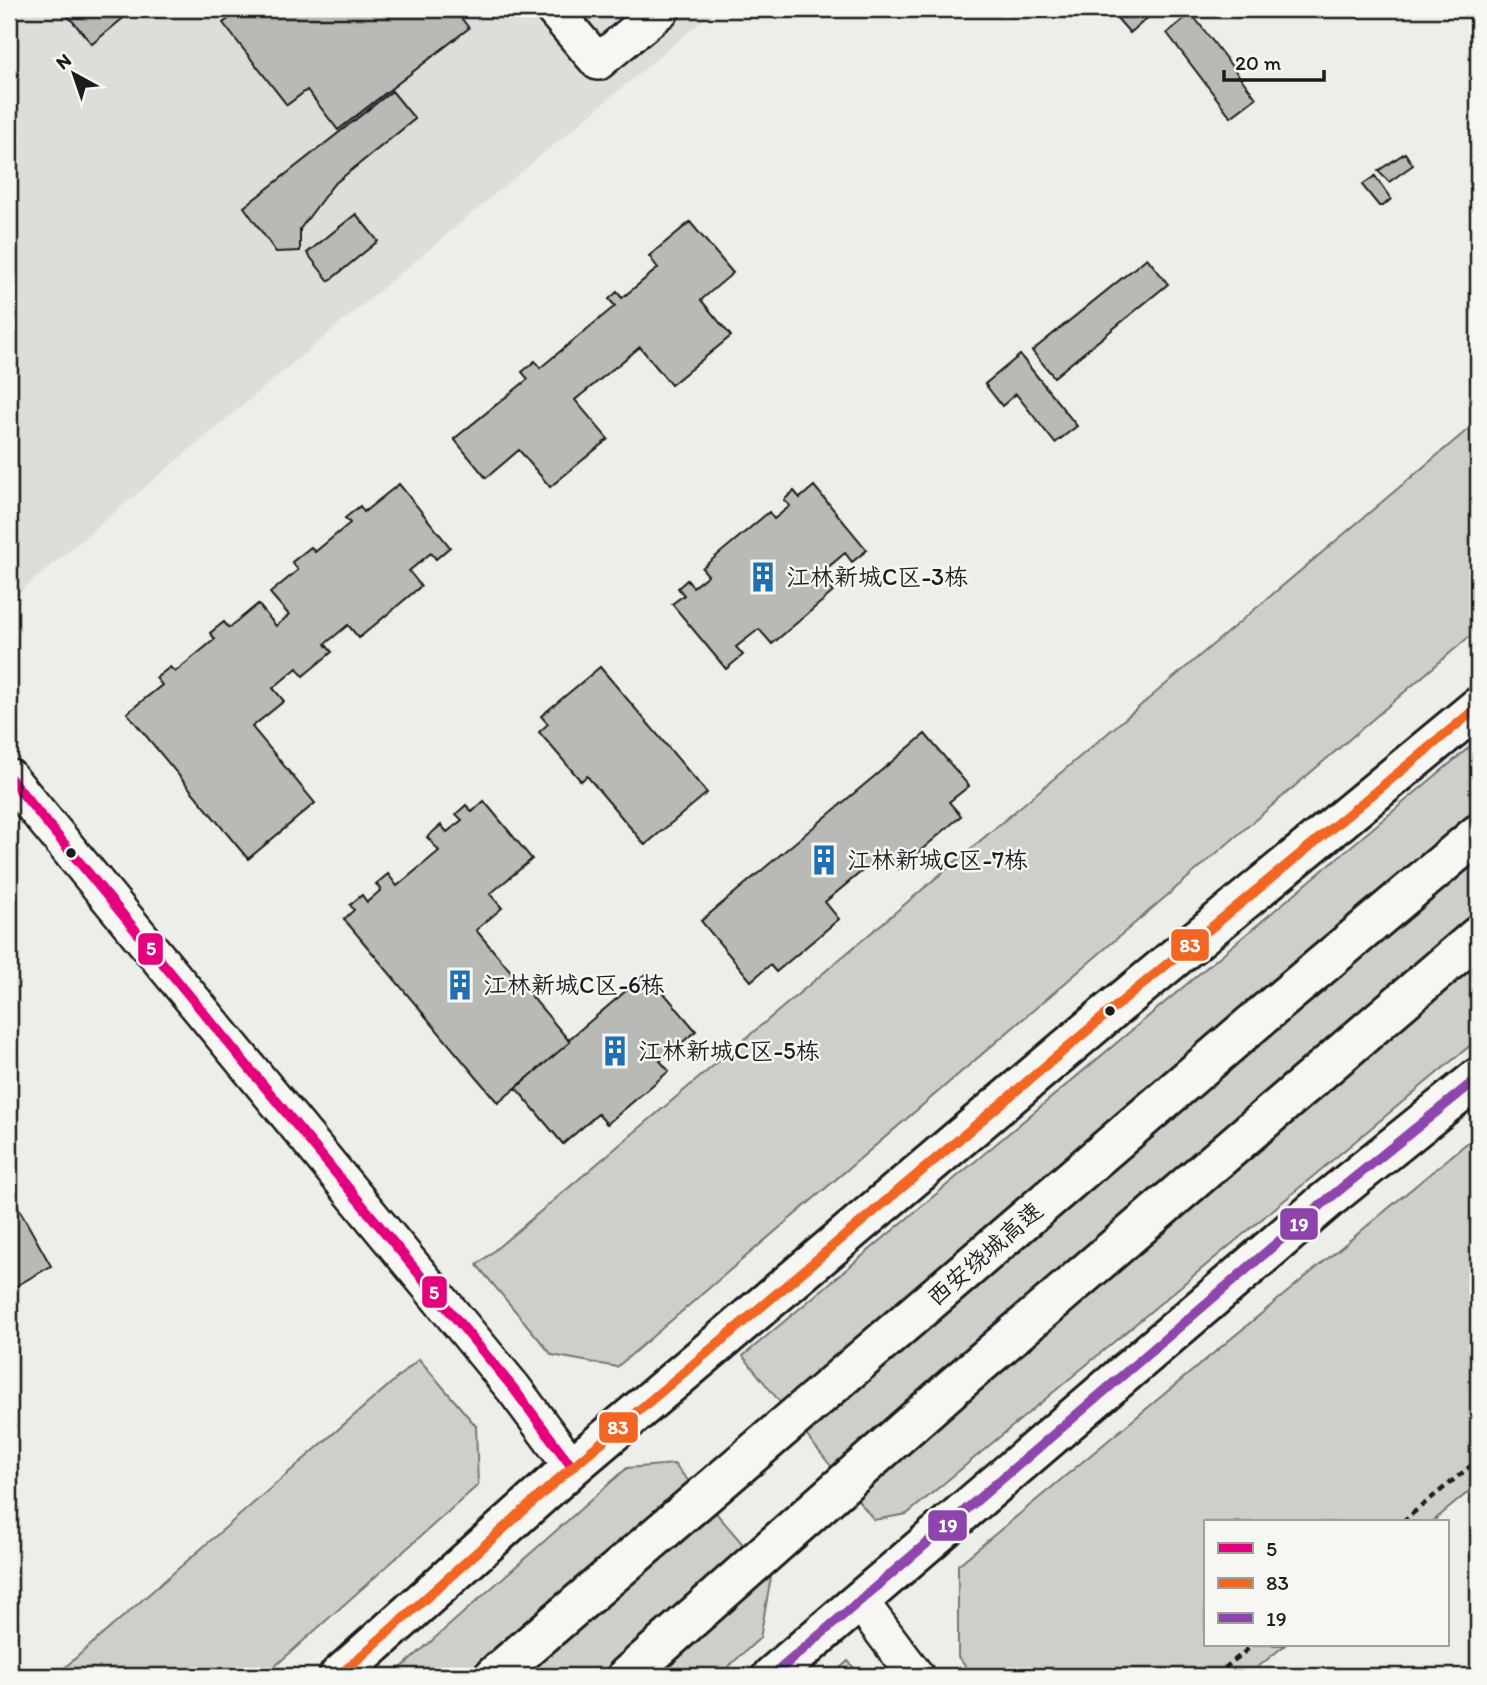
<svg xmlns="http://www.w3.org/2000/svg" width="1487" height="1685" viewBox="0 0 1487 1685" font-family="Itim,'LXGW WenKai TC',sans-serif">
	<rect width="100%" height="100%" fill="#edede9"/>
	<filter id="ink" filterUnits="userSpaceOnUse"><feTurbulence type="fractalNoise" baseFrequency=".0143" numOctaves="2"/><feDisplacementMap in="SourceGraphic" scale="14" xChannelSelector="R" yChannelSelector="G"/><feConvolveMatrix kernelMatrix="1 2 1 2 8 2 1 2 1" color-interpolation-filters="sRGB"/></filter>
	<g filter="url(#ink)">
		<path fill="#ddddda" d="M9 9H716L9 601Z"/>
		<path fill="#cececb" stroke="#757574" stroke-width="2" d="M1478 421V629L617 1367 552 1355 477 1265Z
			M1478 740V1039L907 1514 874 1520 743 1356Z
			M1478 1134V1484L1432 1522H1205V1645H1285L1247 1676H973L958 1657V1565Z
			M419 1359 476 1426 478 1485 264 1676H55Z
			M674 1464 771 1577 760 1638 718 1676H392L627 1468Z
			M848 1661 861 1676H831Z"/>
		<path fill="#b9b9b6" stroke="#1c1c1c" stroke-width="2" d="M62 9H134L92 44Z
			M242 9H454L469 28 338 130 307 90 287 105 223 23Z
			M1109 9H1158L1130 33Z
			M1191 13 1256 98 1231 117 1167 33Z
			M392 91 415 119 333 185 300 229V251L276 252 244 207Z
			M1405 153 1413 165 1389 182 1378 171Z
			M1375 176 1391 199 1383 206H1379L1362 185Z
			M356 214 378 241 329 281 307 253Z
			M690 222 733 273 701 300 731 336 671 385 640 347 575 400 608 439 550 487 519 450 486 478 454 439 528 379 522 372 535 361 540 368 615 306 609 299 617 292 622 298 658 268 649 256Z
			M1147 258 1168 284 1054 377 1032 351Z
			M1020 355 1077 426 1055 443 1016 394 1002 406 985 384Z
			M399 484 450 547 436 559 431 553 409 571 421 586 359 638 348 625 325 644 332 652 303 676 297 668 273 688 284 701 252 727 315 803 248 859 127 713 162 685 156 678 170 667 175 672 215 639 210 633 224 622 229 628 258 604 276 626 289 615 270 593 298 570 292 562 311 547 315 552 350 523 345 518 360 506 364 512Z
			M814 486 867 550 852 562 845 553 819 575 833 592 772 644 759 629 736 647 743 655 726 669 672 604 684 595 678 588 687 580 693 587 708 575 702 568 769 512 774 519 790 506 784 500 794 491 800 498Z
			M600 667 707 793 645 845 587 776 581 781 539 732 548 724 541 716Z
			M925 734 969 786 949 802 961 816 899 869 885 852 825 902 839 919 776 972 770 965 751 981 701 921Z
			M484 801 532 859 490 894 502 908 476 930 570 1042 498 1103 344 919 354 910 350 905 362 895 367 902 381 890 376 884 388 874 397 886 439 851 427 837 441 825 447 832 462 820 456 814 466 805 472 812Z
			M647 973 696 1031 660 1061 669 1071 607 1124 598 1114 563 1144 516 1088 570 1042 568 1040Z
			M9 1191 51 1266 9 1290Z"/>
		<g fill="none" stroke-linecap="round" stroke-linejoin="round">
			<g stroke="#1c1c1c" stroke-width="40">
				<path id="minor" d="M553 9 598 62 662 9
					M9 777 514 1389 572 1467
					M859 1600 916 1676"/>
			</g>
			<g stroke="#1c1c1c" stroke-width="44">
				<path id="highway" d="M339 1676 572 1467 1108 1013 1478 707
					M494 1676 1251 1025 1478 834
					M627 1676 954 1386 1478 936
					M772 1676 1327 1200 1478 1078"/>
			</g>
			<path stroke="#1c1c1c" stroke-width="4.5" stroke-dasharray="7 5" stroke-linecap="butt" d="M1402 1522 1478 1460
				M1215 1676 1253 1645"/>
			<use href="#minor" stroke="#f6f6f2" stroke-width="35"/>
			<use href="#highway" stroke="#f6f6f2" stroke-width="38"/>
			<g stroke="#f6f6f2" stroke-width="16">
				<path id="bus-1" d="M9 777 514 1389 572 1467"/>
			</g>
			<g stroke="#f6f6f2" stroke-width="16">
				<path id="bus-2" d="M339 1676 572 1467 1108 1013 1478 707"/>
			</g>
			<g stroke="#f6f6f2" stroke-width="16">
				<path id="bus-3" d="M772 1676 1327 1200 1478 1078"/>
			</g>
			<use href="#bus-1" stroke="#e5007d" stroke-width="10"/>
			<use href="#bus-2" stroke="#f26522" stroke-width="10"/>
			<use href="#bus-3" stroke="#8e44ad" stroke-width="10"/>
		</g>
	</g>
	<defs>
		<g id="building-bare" transform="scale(2.415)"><path d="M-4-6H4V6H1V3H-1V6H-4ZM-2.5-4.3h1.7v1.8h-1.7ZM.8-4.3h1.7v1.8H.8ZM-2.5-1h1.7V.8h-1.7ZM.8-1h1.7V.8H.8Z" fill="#1f6fb2" stroke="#f6f6f2" stroke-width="2.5" paint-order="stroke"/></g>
	</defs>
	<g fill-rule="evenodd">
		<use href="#building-bare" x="763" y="577"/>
		<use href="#building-bare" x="824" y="860"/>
		<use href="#building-bare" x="460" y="985"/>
		<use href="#building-bare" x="615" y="1051"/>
	</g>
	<g fill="#1c1c1c" stroke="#f6f6f2" stroke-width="2.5">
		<circle cx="71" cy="853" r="6"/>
		<circle cx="1110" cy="1011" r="6"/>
	</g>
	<g text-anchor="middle" stroke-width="5" stroke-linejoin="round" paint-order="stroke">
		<g font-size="24" fill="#1c1c1c" stroke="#f6f6f2" text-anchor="start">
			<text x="786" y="585">江林新城C区-3栋</text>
			<text x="847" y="868">江林新城C区-7栋</text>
			<text x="483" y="993">江林新城C区-6栋</text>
			<text x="638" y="1059">江林新城C区-5栋</text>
		</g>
		<g font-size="24" fill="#1c1c1c" stroke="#f6f6f2">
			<text transform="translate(985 1254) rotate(-41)" y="8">西安绕城高速</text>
		</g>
	</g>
	<g stroke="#f6f6f2" stroke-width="2.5">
		<rect x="1170" y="928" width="40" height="34" rx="7" fill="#f26522"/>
		<rect x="137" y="932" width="27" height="34" rx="7" fill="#e5007d"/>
		<rect x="1279" y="1207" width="40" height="34" rx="7" fill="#8e44ad"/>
		<rect x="421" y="1275" width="27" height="34" rx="7" fill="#e5007d"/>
		<rect x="598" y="1411" width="41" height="33" rx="7" fill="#f26522"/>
		<rect x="927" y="1509" width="41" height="33" rx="7" fill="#8e44ad"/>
	</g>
	<g font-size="19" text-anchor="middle" font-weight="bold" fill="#fff">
		<text x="1190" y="952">83</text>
		<text x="151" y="955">5</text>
		<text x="1299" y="1231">19</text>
		<text x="434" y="1299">5</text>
		<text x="618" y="1434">83</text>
		<text x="948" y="1532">19</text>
	</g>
	<rect width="1487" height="1685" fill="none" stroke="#f6f6f2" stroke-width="35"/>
	<rect x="18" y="18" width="1452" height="1650" fill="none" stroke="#1c1c1c" stroke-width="2.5" filter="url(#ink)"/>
	<rect x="1204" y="1520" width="245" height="126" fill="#f6f6f2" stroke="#9f9f9c" stroke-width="2"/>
	<rect x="1218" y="1543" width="35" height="10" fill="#e5007d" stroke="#9f9f9c" stroke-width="2"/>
	<text x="1266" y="1556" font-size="21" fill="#1c1c1c">5</text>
	<rect x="1218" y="1578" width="35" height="10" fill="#f26522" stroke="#9f9f9c" stroke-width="2"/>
	<text x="1266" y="1590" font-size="21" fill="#1c1c1c">83</text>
	<rect x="1218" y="1613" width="35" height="10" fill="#8e44ad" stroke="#9f9f9c" stroke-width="2"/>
	<text x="1266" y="1626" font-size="21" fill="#1c1c1c">19</text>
	<g transform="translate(74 74) rotate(320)" stroke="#f6f6f2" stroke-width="5" paint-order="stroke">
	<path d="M0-5L12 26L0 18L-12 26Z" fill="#1c1c1c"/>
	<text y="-10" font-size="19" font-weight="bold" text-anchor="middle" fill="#1c1c1c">N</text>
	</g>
	<path d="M1224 70v10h100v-10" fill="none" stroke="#1c1c1c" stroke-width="3.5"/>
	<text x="1235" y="70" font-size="21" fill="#1c1c1c" stroke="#f6f6f2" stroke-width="5" paint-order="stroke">20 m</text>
</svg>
